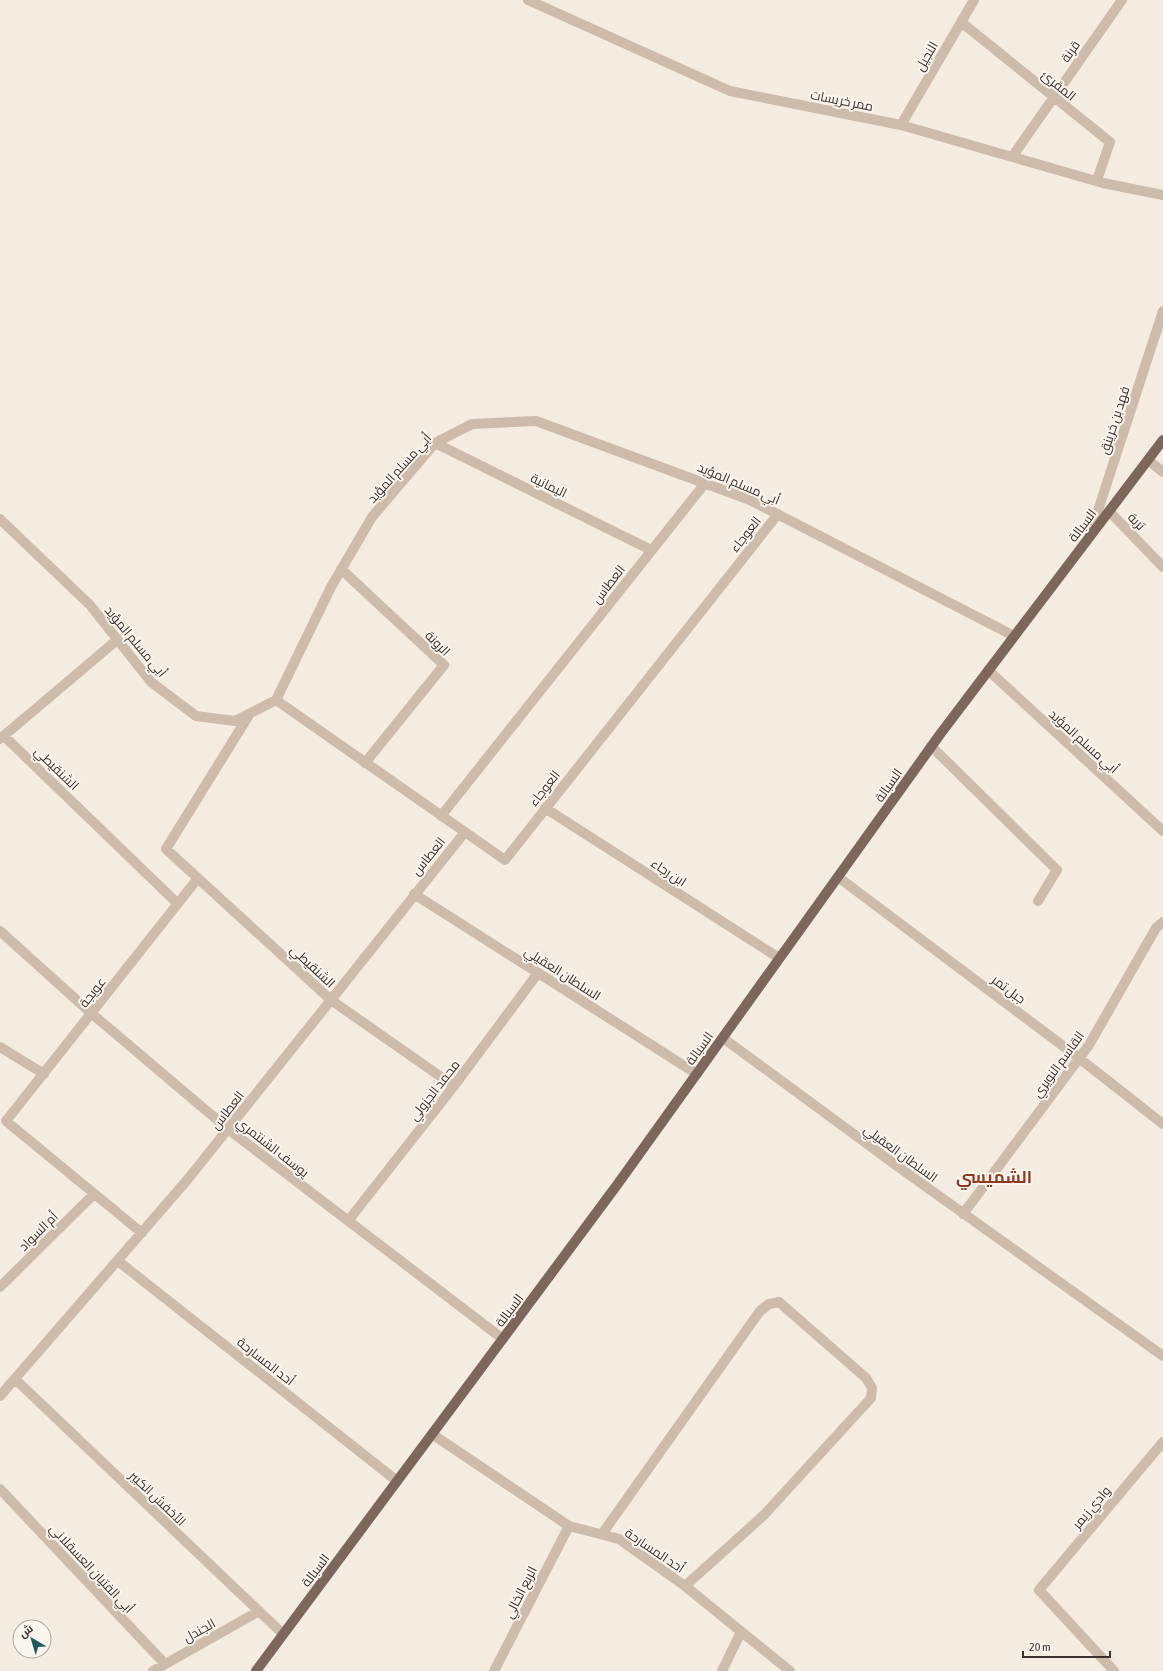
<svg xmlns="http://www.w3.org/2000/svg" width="1163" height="1671" viewBox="0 0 1163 1671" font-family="'Asap Condensed',Cairo,sans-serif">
	<rect width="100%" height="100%" fill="#f4ebe1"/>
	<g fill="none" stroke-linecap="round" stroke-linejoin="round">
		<path stroke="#cdbbac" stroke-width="10" d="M528 0 730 91 901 125 1103 183 1163 195
			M961 22 1110 142 1097 180
			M901 125 974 0
			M1012 157 1122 0
			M435 443 651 550
			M1148 460 1163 472
			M1109 511 1163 567
			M0 519 90 605 151 682 196 716 235 721 276 700 331 587 372 517 435 443 472 424 536 421 750 500 1014 636
			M1090 535 1163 311
			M341 569 444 665 365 763
			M988 670 1163 831
			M276 700 505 860 778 514
			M249 715 166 849 331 1000 454 1086
			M4 736 177 903
			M0 739 117 640
			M931 746 1057 870 1038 901
			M545 808 779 958
			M441 816 706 482
			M838 877 1079 1058 1163 1124
			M414 894 697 1074
			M0 931 91 1013 228 1129 503 1339
			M723 1038 904 1171 1163 1356
			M0 1047 44 1074
			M963 1214 1089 1045 1156 928 1163 922
			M348 1221 454 1086 538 973
			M142 1233 6 1121 198 878
			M118 1261 397 1481
			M0 1287 94 1194
			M16 1380 283 1634
			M0 1396 188 1179 465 832
			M432 1434 569 1526 619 1539 685 1586 790 1671
			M0 1489 165 1664
			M602 1534 760 1311 769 1304 779 1302 866 1378 872 1388 871 1398 764 1515 685 1586
			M153 1671 259 1611
			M494 1671 569 1526
			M722 1671 741 1632
			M1114 1671 1039 1590 1163 1442"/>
		<path stroke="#7d675c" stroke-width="10" d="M256 1671 617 1185 941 733 1163 440"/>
	</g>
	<g text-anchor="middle" stroke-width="4" stroke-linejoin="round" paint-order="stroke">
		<g font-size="13" fill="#3b302b" stroke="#fbf5ee">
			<text transform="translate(1070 51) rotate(-55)" y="5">قرنة</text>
			<text transform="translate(926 56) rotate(-60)" y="5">النجيل</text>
			<text transform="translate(1059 85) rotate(39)" y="5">المقرئ</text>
			<text transform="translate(842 100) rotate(11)" y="5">ممر خريسات</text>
			<text transform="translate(1114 420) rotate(-72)" y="5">فهد بن خرينق</text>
			<text transform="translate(399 468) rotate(-48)" y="5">أبي مسلم المؤيد</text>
			<text transform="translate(739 483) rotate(23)" y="5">أبي مسلم المؤيد</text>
			<text transform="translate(549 485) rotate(26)" y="5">اليمانية</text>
			<text transform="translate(1137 521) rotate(46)" y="5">تربة</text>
			<text transform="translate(1082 525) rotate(-53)" y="5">السبالة</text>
			<text transform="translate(745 534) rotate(-52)" y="5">العوجاء</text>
			<text transform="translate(608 584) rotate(-52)" y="5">العطاس</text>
			<text transform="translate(136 641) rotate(50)" y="5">أبي مسلم المؤيد</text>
			<text transform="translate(438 643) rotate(45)" y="5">الرونة</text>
			<text transform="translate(1084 741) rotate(42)" y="5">أبي مسلم المؤيد</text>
			<text transform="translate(57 768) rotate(44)" y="5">الشنقيطي</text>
			<text transform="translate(888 785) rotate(-55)" y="5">السبالة</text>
			<text transform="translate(544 788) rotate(-52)" y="5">العوجاء</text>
			<text transform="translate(428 856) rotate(-51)" y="5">العطاس</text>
			<text transform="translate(669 872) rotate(33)" y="5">ابن رجاء</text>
			<text transform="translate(313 966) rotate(43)" y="5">الشنقيطي</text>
			<text transform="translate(563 973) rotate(33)" y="5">السلطان العقيلي</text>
			<text transform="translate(1009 989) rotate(37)" y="5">جبل تمر</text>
			<text transform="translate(92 992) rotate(-52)" y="5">عويجة</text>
			<text transform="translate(699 1048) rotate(-54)" y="5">السبالة</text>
			<text transform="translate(1058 1064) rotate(-54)" y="5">القاسم النويري</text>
			<text transform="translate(434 1090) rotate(-52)" y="5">محمد الجزولي</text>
			<text transform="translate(227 1110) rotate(-52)" y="5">العطاس</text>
			<text transform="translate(273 1147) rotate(38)" y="5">يوسف الشنتمري</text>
			<text transform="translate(901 1153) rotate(36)" y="5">السلطان العقيلي</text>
			<text transform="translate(38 1231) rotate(-45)" y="5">أم السواد</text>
			<text transform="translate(509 1310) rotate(-53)" y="5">السبالة</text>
			<text transform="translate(266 1361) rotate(38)" y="5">أحد المسارحة</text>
			<text transform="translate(158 1498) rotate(44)" y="5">الأخفش الكبير</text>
			<text transform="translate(1091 1507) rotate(-50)" y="5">وادي زيمر</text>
			<text transform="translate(655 1550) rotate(34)" y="5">أحد المسارحة</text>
			<text transform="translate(92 1568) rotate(47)" y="5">أبي الفتيان العسقلاني</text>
			<text transform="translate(315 1570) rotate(-53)" y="5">السبالة</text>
			<text transform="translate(520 1592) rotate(-63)" y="5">الربع الخالي</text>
			<text transform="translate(199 1630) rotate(-29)" y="5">الجندل</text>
		</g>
		<g font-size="17" font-weight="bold" fill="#8c3b22" stroke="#fbf5ee">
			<text x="994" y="1183">الشميسي</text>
		</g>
	</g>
	<g transform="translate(32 1639) rotate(322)"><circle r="19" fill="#fbf5ee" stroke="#aea6a0"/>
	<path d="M0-3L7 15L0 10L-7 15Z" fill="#1f5a5e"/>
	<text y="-6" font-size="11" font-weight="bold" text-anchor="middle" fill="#3b302b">ش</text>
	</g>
	<path d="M1023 1651v6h87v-6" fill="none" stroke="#3b302b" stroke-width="2"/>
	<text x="1029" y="1651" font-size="12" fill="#3b302b" stroke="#fbf5ee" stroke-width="3" paint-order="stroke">20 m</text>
</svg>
